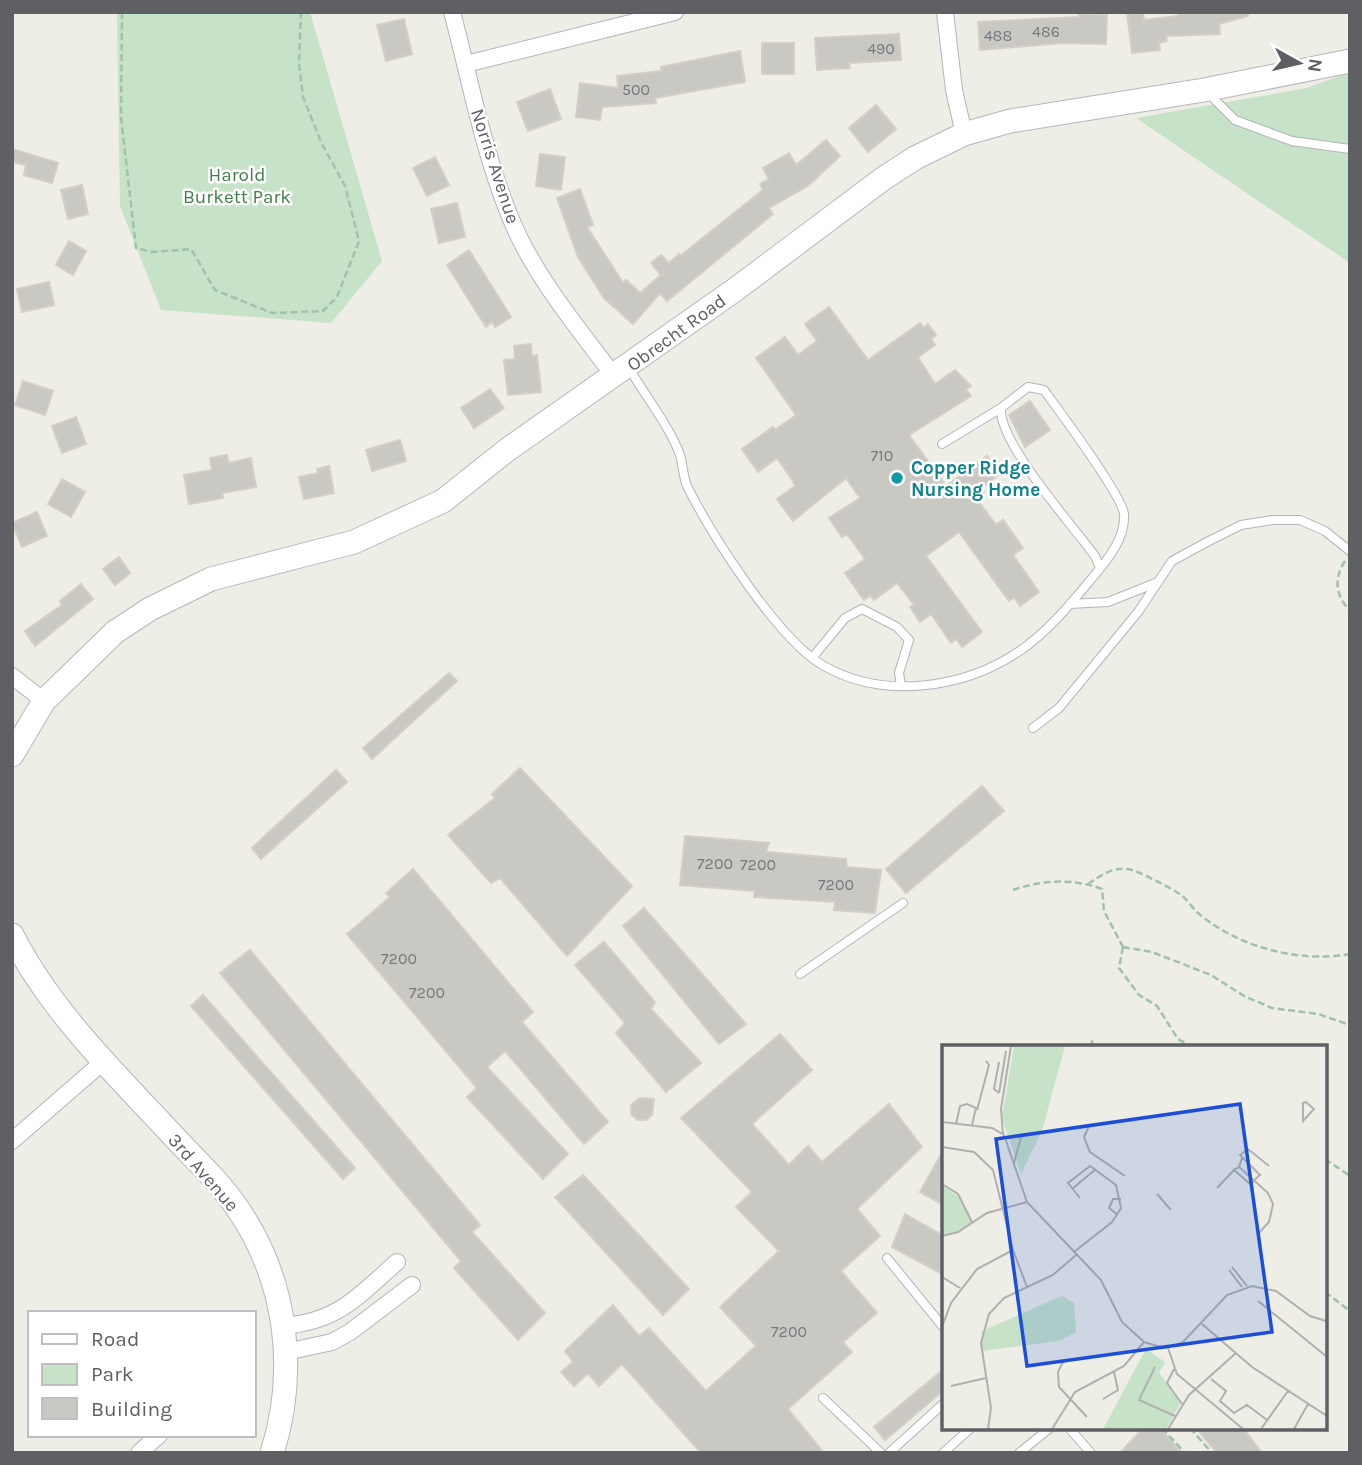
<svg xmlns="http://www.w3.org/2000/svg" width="1362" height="1465" viewBox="0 0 1362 1465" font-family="Karla,sans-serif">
	<rect width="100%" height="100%" fill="#eeede6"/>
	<path fill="#c6e2c8" d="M117 12H310L382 261 331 323 161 310 120 206Z
		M1350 72V263L1136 118 1307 88Z"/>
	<path fill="#c9c8c2" stroke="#d2cfc5" stroke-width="2" d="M1127 12H1143L1144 20 1178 16V12H1247L1248 16 1219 24 1220 34 1166 36 1167 41 1159 43 1160 50 1132 53Z
		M1079 14 1107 15 1106 44 1063 43 980 50 978 22 1079 17Z
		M404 19 412 54 386 61 377 25Z
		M899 34 901 60 849 63 850 68 817 70 815 38Z
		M762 43H794V74H762Z
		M740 51 745 82 655 98 656 103 602 107 600 120 576 117 580 83 618 88 617 76 662 71 661 67Z
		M550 89 561 119 528 131 517 102Z
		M876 105 896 129 868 152 849 128Z
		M826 140 840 156 808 186 769 208 773 214 667 301 660 293 633 324 604 298 578 257 557 198 580 189 593 225 587 227 623 283 626 280 640 293 661 275 651 263 661 255 669 263 679 254 680 256 763 190 760 184 769 179 763 168 789 153 796 165Z
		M12 149 58 163 52 183 24 175 26 165 12 162Z
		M540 154 565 157 561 190 536 186Z
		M435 157 449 185 427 196 413 168Z
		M82 185 88 214 68 219 61 190Z
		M457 203 465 237 439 243 431 209Z
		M69 241 86 251 73 275 56 265Z
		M469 250 511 317 495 327 492 322 486 327 447 265Z
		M49 282 54 305 22 312 17 289Z
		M829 307 868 360 920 323 924 328 928 324 936 335 931 339 935 345 918 357 921 362 935 384 955 370 971 386 966 389 971 396 909 435 946 486 987 456 1000 474 981 488 984 492 976 498 996 525 1003 520 1023 548 1013 555 1039 592 1020 606 1014 597 1009 601 959 532 926 556 982 632 962 647 956 639 951 643 931 614 920 622 910 607 914 605 897 583 874 600 870 595 864 600 845 573 865 559 847 534 842 537 829 518 860 498 846 478 793 521 777 499 795 486 793 481 777 458 758 472 742 449 773 427 775 430 796 415 756 358 785 337 798 355 817 341 805 324Z
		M531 344 532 356 537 355 541 392 508 395 504 360 515 359 514 346Z
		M23 381 53 391 45 415 15 405Z
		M490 389 504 408 474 428 461 408Z
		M1030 401 1050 430 1025 447 1009 415Z
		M76 417 86 444 62 453 52 426Z
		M400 440 406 461 372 471 366 450Z
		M227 455 229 463 251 458 256 487 222 493 223 498 189 504 184 475 212 470 210 458Z
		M329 466 334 493 304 499 299 477 318 473 317 469Z
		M62 479 85 492 71 517 48 504Z
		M37 512 47 536 22 547 12 523Z
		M119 557 130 573 115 585 103 569Z
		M81 584 93 599 35 646 25 631 62 605 60 601Z
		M449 673 457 681 372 759 363 748Z
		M520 768 632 886 567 956 500 878 491 883 448 835 495 798 492 794Z
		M336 770 347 782 261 859 252 848Z
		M982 786 1004 811 906 893 886 869Z
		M685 836 769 843 766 852 846 859 847 867 881 870 875 913 834 910 835 902 754 897 755 891 680 885Z
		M413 869 533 1012 522 1022 608 1122 584 1144 505 1051 487 1067 568 1154 543 1179 467 1097 477 1088 347 934 390 897 386 893Z
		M644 908 746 1024 719 1044 623 926Z
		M604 942 655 1002 651 1009 701 1063 666 1092 616 1033 625 1023 575 965Z
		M250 950 480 1225 472 1232 545 1313 518 1340 454 1268 461 1261 220 973Z
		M203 995 355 1168 343 1179 191 1006Z
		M780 1034 812 1070 752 1124 789 1165 808 1146 822 1162 889 1104 922 1147 857 1209 880 1236 841 1271 877 1313 843 1342 852 1352 788 1409 824 1453H701L622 1364 599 1386 588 1373 574 1386 561 1372 573 1362 565 1351 613 1305 639 1336 649 1328 706 1391 756 1346 720 1307 779 1251 736 1207 752 1192 681 1118Z
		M640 1098 654 1099 652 1115 646 1120H638L631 1114V1105Z
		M944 1149V1205L920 1192Z
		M583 1175 689 1289 663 1315 555 1197Z
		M905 1214 944 1236V1275L892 1247Z
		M944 1369V1390L885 1440 874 1427Z
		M1143 1428H1160L1182 1453H1120Z
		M1196 1428H1243L1262 1453H1217Z"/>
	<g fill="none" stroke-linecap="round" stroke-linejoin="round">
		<g stroke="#b3b5b9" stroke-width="10">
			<path id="lane" d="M1208 93 1235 120 1292 141 1350 149
				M629 368C644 394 670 427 680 455 683 465 683 476 687 486 711 534 778 640 824 666 884 700 965 689 1021 650 1047 632 1068 607 1088 583 1104 564 1126 540 1124 514 1122 495 1059 411 1044 390L1028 387 1001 408 942 444
				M1001 408C998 442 1073 526 1095 556L1100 568
				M1070 604 1108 602 1158 582
				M813 657 845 618 862 609 897 627 909 640 899 673 901 686
				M1033 728 1059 708 1138 612 1172 561 1207 542 1241 525 1273 520H1300L1325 531 1350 551
				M800 974 903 903
				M887 1258 944 1328
				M823 1398 881 1453
				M1069 1428 1091 1453
				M889 1453 944 1403
				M943 1453 971 1428
				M1019 1453 1050 1428"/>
		</g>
		<g stroke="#b3b5b9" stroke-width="18">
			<path id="street" d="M452 12C471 83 484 156 513 224 537 279 578 328 614 376
				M945 12 954 90 964 134
				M466 64 675 12
				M12 676 44 701
				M12 1141 104 1061
				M284 1326C339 1321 357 1297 397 1262
				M286 1352 332 1342 350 1332 412 1285
				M139 1453 159 1435"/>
		</g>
		<g stroke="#b5b7bb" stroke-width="25">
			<path id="secondary" d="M12 755 44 701 115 632 150 609 211 579 354 542 443 501 507 450 736 289 884 178 915 158 964 134 1010 121 1204 90 1350 61
				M12 935C52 1014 119 1077 178 1141 199 1163 221 1184 238 1209 287 1281 298 1371 272 1453"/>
		</g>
		<path stroke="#a0c2ab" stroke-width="2.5" stroke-dasharray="7 3.5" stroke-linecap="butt" d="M122 12 121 117 136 248 152 252 191 249 215 290 272 313 323 311 337 297 359 241 345 186 321 142 303 97 299 63 301 12
			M1345 561C1333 579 1336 596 1350 611
			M1088 884C1100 876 1112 867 1127 869 1136 869 1172 889 1180 894 1189 901 1194 911 1203 917 1242 948 1301 963 1350 954
			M1013 890C1042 880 1073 878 1102 889L1104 911 1123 947
			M1123 947 1152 952 1211 975 1244 996 1272 1008 1318 1014 1350 1025
			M1123 947 1119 968 1139 995 1157 1006 1178 1039 1192 1047
			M1090 1047 1093 1039
			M1325 1159 1350 1176
			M1325 1292 1350 1311
			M1162 1428 1185 1453
			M1190 1428 1212 1453"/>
		<use href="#lane" stroke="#fff" stroke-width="8"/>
		<use href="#street" stroke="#fff" stroke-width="16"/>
		<use href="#secondary" stroke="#fff" stroke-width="23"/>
	</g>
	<circle fill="#0f9aa8" stroke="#fff" stroke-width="2.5" cx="897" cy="478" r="7"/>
	<g text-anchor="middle" stroke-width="5" stroke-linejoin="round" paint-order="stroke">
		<g font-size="16" fill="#797a7c">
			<text x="1046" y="37">486</text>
			<text x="998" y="41">488</text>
			<text x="881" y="54">490</text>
			<text x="636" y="95">500</text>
			<text x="882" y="461">710</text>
			<text x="715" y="869">7200</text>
			<text x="758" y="870">7200</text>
			<text x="836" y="890">7200</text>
			<text x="399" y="964">7200</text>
			<text x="427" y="998">7200</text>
			<text x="789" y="1337">7200</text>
		</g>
		<g font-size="19" fill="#5e6064" stroke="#fff">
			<text transform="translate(496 166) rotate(72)" y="7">Norris Avenue</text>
			<text transform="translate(676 332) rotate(-36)" y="7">Obrecht Road</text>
			<text transform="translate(204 1172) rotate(49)" y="7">3rd Avenue</text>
		</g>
		<g font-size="19" fill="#418048" stroke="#fff">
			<text x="237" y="181">Harold<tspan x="237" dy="22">Burkett Park</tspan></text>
		</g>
		<g font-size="19" font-weight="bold" fill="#0d838f" stroke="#fff" text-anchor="start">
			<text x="911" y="474">Copper Ridge<tspan x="911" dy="22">Nursing Home</tspan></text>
		</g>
	</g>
	<g transform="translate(942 1045)">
		<rect width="385" height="385" fill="#eeede6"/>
		<path d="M72 1H123L100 86 79 129 60 73ZM0 140 18 153 30 177 11 189 0 190ZM120 251 132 258 134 287 117 296 39 306 40 286ZM204 304 223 317 217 328 239 357 224 384H161Z" fill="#c6e2c8"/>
		<path fill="none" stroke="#b0b1ae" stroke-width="2" d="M57 17 52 44 57 48M57 48 64 6M364 57 372 64 361 76V58ZM35 65 47 20 44 16M0 77 50 83 62 90 85 157 159 235 180 277 202 297 222 303 240 298 285 250 310 241 334 246 368 271 384 276M14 79 18 61 25 59 34 63 30 80M147 81 142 92 148 107 183 131M61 89 59 64 69 1M63 93 79 92 72 118M0 102 32 107 51 125 71 205 85 242M385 110V145M300 113 297 122 326 148 331 159 327 177 316 189M297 122 292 125 308 139 318 130 298 110 306 104 327 121M0 139 16 149 30 177M275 143 292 125M130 144 154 124M215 149 229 165M176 170 167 163 171 154H179M0 191 16 187 45 168 85 157M132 207 170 177 179 163 174 140 148 121 126 138 138 153M290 222 305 241M287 225 300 242M0 232 18 243M316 256 384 311M385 268V298M260 279 310 322 385 371M0 282 9 258 35 224 71 205M226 303 235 329 301 384M122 315 116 327 117 342 145 372M213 322 197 355 233 371M232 324 225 338 240 359M269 334 284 346 278 356 292 368 305 360 325 375M9 341 44 333M161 354 176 345 172 327M46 384 49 363 39 298 47 269 62 253 111 230 134 210M110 384 133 347 182 321 202 297M226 384 247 350 294 308M319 384 346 346M352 384 366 359"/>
		<path fill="#1d4ed8" fill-opacity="0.15" stroke="#1d4ed8" stroke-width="3.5" d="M298 59 330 287 85 321 54 94Z"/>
		<rect width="385" height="385" fill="none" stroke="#5e6064" stroke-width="3.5"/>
	</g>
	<rect width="1362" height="1465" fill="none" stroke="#5e6064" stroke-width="28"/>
	<rect x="28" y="1311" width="228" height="126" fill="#ffffff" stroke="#bfbfc1" stroke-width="2"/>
	<rect x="42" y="1334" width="35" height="10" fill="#ffffff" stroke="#bfbfc1" stroke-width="2"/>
	<text x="91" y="1346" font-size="21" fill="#5e6064">Road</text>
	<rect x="42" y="1364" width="35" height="21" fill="#c6e2c8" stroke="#bfbfc1" stroke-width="2"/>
	<text x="91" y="1381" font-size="21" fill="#5e6064">Park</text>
	<rect x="42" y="1398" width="35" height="21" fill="#c9c8c2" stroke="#bfbfc1" stroke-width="2"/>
	<text x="91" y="1416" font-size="21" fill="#5e6064">Building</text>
	<g transform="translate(1299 63) rotate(98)" stroke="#ffffff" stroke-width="5" paint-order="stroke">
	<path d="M0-5L12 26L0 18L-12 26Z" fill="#5e6064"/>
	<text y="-10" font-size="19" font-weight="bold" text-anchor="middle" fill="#5e6064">N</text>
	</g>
</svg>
